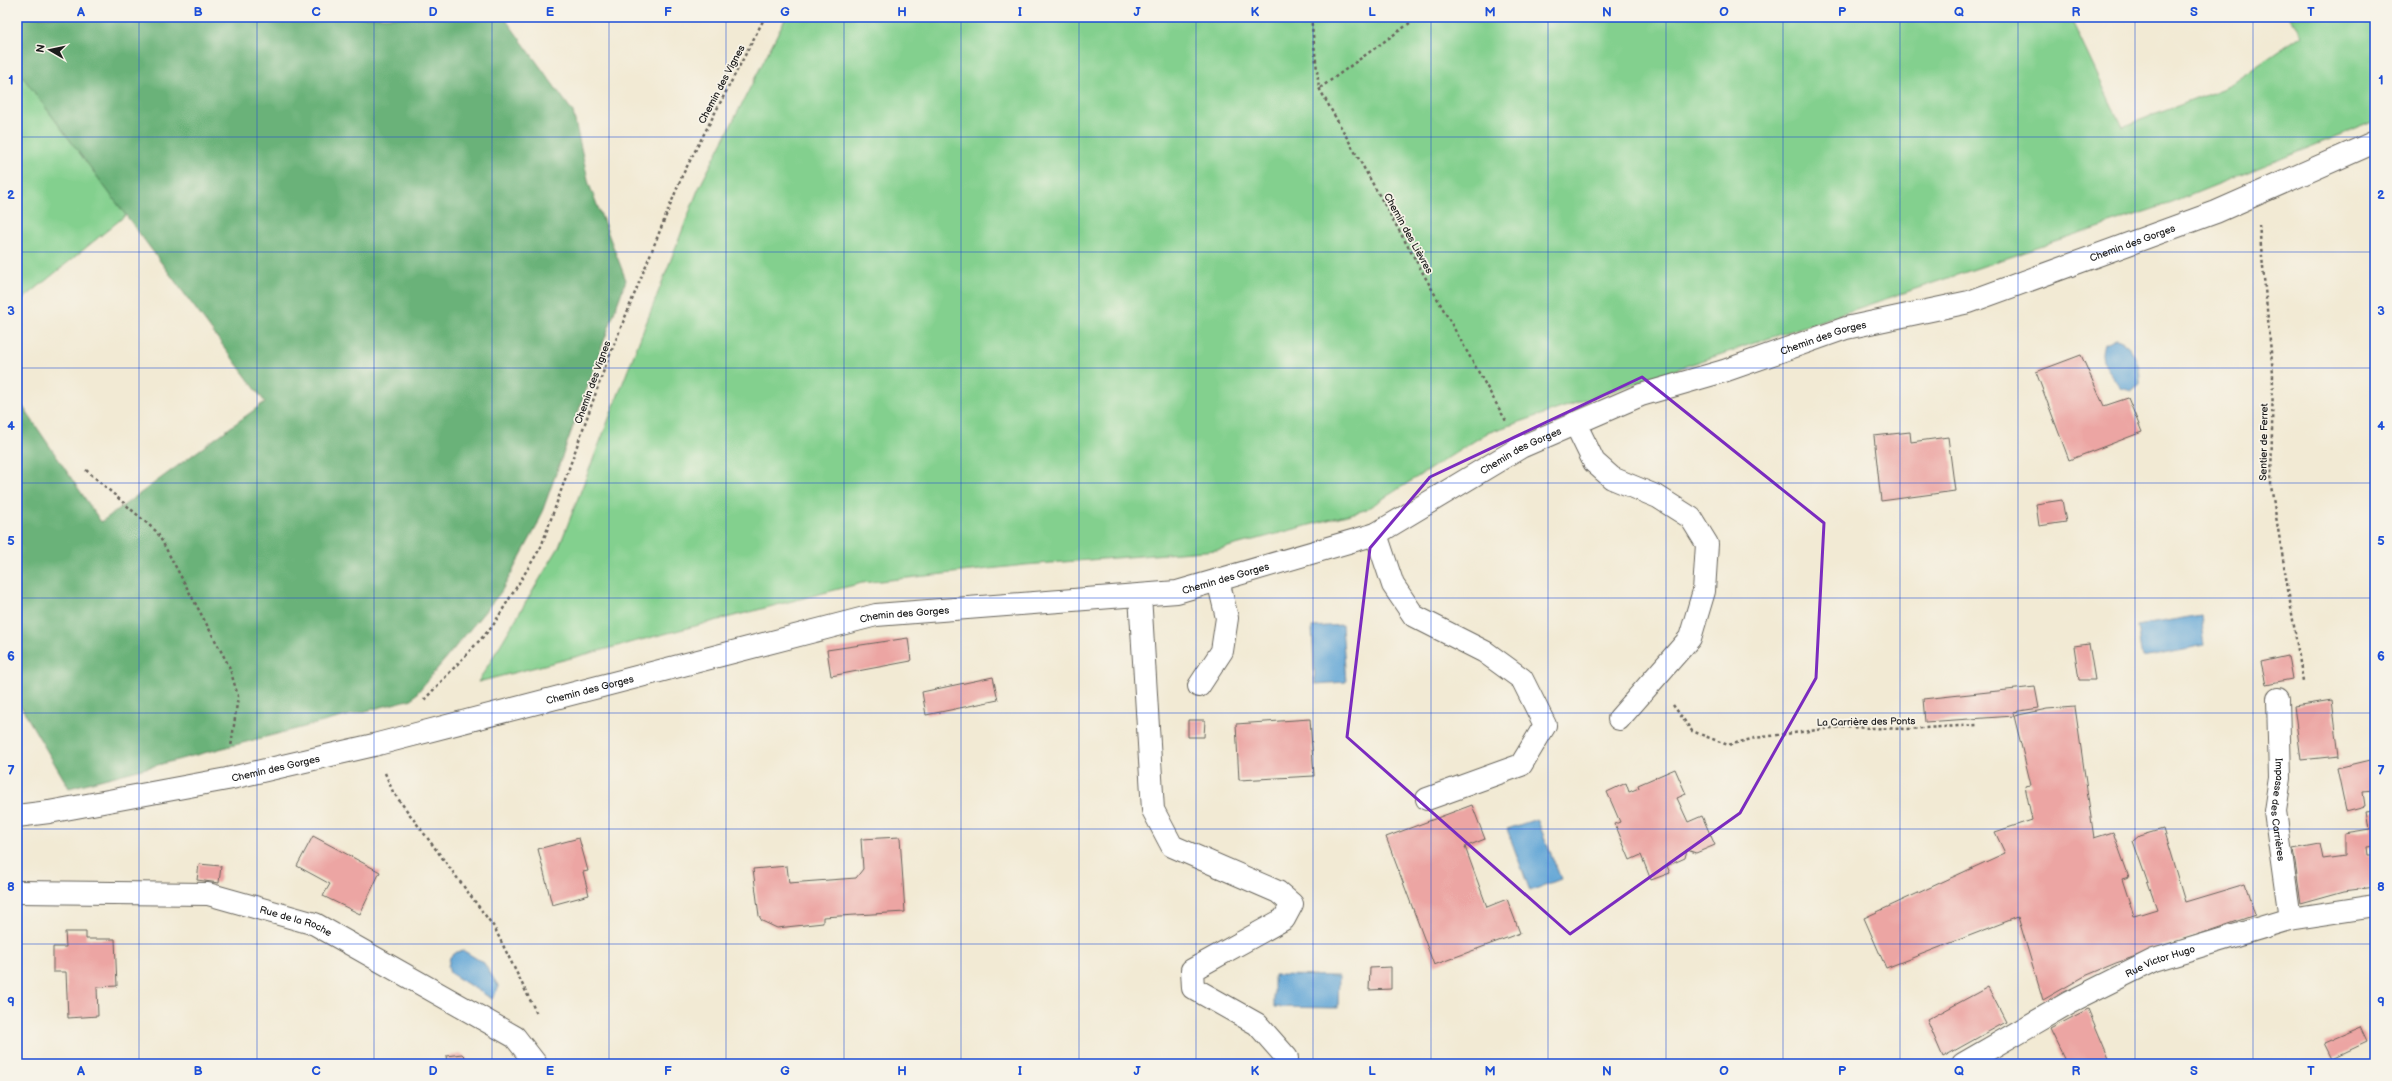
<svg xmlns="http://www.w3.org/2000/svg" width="2392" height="1081" viewBox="0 0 2392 1081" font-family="'Balsamiq Sans',sans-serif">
	<rect width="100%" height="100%" fill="#f7f3e8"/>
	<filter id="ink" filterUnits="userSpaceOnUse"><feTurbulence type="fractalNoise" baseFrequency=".025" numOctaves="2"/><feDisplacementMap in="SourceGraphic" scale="8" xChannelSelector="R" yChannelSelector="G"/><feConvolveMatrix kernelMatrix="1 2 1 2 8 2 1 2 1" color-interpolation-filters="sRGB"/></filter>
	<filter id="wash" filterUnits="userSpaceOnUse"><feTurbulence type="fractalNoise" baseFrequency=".012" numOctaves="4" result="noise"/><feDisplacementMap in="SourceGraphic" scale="16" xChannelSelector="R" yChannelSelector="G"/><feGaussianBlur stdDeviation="0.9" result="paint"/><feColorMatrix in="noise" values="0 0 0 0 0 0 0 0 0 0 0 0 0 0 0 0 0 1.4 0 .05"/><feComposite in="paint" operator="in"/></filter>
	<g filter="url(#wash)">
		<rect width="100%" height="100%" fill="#f2ead4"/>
		<path fill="#83d08e" stroke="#507655" d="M786 17H2070L2122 127 2225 88 2302 35 2289 17H2375V121L2171 203 1487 433 1365 510 1217 550 1025 565 862 583 478 682 559 547 698 190Z
			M17 69 126 215 17 304Z"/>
		<path fill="#6ab279" stroke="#43674a" d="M17 17H504L573 112 589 184 626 280 537 526 501 592 412 699 69 788 17 700V398L101 522 265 402 17 69Z"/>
		<path fill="#61a5d6" stroke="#3e6079" d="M2116 339C2134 343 2141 368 2140 384L2131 391 2121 388C2114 374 2096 362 2104 345Z
			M2201 615 2205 646 2142 658 2137 626Z
			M1342 625 1346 682 1315 684 1312 627Z
			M1537 819 1561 879 1530 891 1507 829Z
			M464 951 484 963 499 987 492 999 450 973 448 967 450 957 457 952Z
			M1274 975 1339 976 1338 1008 1274 1007Z"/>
		<g id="blocks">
			<path fill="#eca5a3" d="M2081 355 2104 406 2128 398 2142 432 2069 460 2036 372Z
				M1910 432 1911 442 1948 437 1955 491 1881 501 1874 436Z
				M2062 500 2066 522 2039 526 2036 504Z
				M908 638 911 661 831 676 827 650Z
				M2089 644 2095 680H2079L2074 646Z
				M2288 656 2292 679 2266 684 2261 662Z
				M993 677 998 700 926 715 922 692Z
				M2035 687 2039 708 2013 712 2014 716 2047 709 2075 707 2094 838 2113 832 2129 877 2122 879 2134 916 2157 909 2133 841 2139 836 2163 829 2185 902 2245 884 2255 915 2116 963 2085 976 2043 1000 2018 917 1886 968 1864 918 2005 853 1995 832 2032 820 2025 786 2031 785 2014 716 1925 722 1923 699Z
				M2332 700 2339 756 2301 760 2294 706Z
				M1310 719 1314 776 1239 780 1236 724Z
				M1188 720H1205L1204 737H1188Z
				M2375 759V791L2363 792 2365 806 2346 811 2337 768Z
				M1675 769 1686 794 1677 798 1688 822 1702 816 1715 845 1696 853 1687 850 1685 858 1667 866 1670 873 1651 880 1641 855 1630 860 1615 824 1620 822 1607 792 1626 783 1629 792 1639 788 1638 785Z
				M1472 805 1485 839 1465 847 1487 907 1507 899 1520 933 1434 965 1386 837Z
				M2375 811V846L2366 847 2367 855H2375V887L2344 891 2301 903 2293 849 2320 844 2323 859 2345 856V833L2370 829 2367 812Z
				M313 836 380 872 360 914 323 896 330 884 297 866Z
				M900 837 905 912 823 917V923L777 928 762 921 759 916 753 869 787 866 789 883 856 878 863 869 861 839Z
				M579 838 588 871 583 872 589 895 552 905 538 849Z
				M199 864 221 866 219 883 197 880Z
				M65 932H86V939H115L117 986 97 987 98 1016 68 1018 66 972H53V947H66Z
				M1391 967V989L1369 990 1370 968Z
				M1988 987 2006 1022 1943 1057 1927 1020Z
				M2088 1009 2110 1061 2103 1064H2067L2050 1029Z
				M2360 1027 2367 1042 2333 1058 2325 1042Z
				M462 1054 467 1059 468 1064H438L447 1062 446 1056Z"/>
		</g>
	</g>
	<g filter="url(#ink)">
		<use href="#blocks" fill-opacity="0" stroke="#67645c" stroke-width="1"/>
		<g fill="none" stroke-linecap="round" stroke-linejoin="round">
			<g stroke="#67645c" stroke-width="24">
				<g id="minor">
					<path d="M1575 423 1594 462 1612 478 1658 497 1691 518 1707 544 1704 591 1690 638 1619 719"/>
					<path d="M1376 534 1393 585 1414 616 1485 652 1522 679 1545 725 1521 765 1427 799"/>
					<path d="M1140 595 1153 810 1172 846 1278 892 1292 904 1284 919 1192 970 1193 988 1257 1024 1287 1058"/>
					<path d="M1199 686 1222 651 1227 618 1218 580"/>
					<path id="s1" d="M2278 699 2280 778 2275 811 2290 919"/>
					<path id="s2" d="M17 816 49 812 227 779 374 745 876 615 1177 592 1376 534 1521 447 1641 395 1724 371 1846 328 1969 302 2216 212 2375 142"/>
					<path id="s3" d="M17 892 208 894 315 924 515 1037 536 1064"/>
					<path id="s4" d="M1963 1064 2070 1002 2154 960 2290 919 2375 906"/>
				</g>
			</g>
			<path stroke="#67645c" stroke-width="2.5" stroke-dasharray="3 3" stroke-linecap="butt" d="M1311 17 1319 88 1506 421
				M1320 88 1418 17
				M2259 225 2273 373 2271 486 2303 681
				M86 470 157 532 229 666 238 696 231 747
				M424 700 492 627 541 547 605 367 682 176 765 17
				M1673 705 1692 731 1728 745 1755 738 1840 727 1906 729 1978 725
				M385 773 393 792 494 927 537 1014"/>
			<use href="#minor" stroke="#fff" stroke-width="22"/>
		</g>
	</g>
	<path fill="none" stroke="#7b2cbf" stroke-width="3" stroke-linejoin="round" d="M1642 377 1824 523 1816 678 1740 813 1570 934 1347 737 1370 548 1430 477Z"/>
	<path fill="none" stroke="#1d4ed8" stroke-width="1" stroke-opacity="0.55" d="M139 17V1064M257 17V1064M374 17V1064M492 17V1064M609 17V1064M726 17V1064M844 17V1064M961 17V1064M1079 17V1064M1196 17V1064M1313 17V1064M1431 17V1064M1548 17V1064M1666 17V1064M1783 17V1064M1900 17V1064M2018 17V1064M2135 17V1064M2253 17V1064M17 137H2375M17 252H2375M17 368H2375M17 483H2375M17 598H2375M17 713H2375M17 829H2375M17 944H2375"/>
	<g text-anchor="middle" stroke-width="3.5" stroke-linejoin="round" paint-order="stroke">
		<g font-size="10" fill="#1c1c1c" stroke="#f7f3e8">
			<text transform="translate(721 84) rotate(-62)" y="4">Chemin des Vignes</text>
			<text transform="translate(1409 233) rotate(61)" y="4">Chemin des Lièvres</text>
			<text dy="4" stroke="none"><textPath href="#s2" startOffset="2207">Chemin des Gorges</textPath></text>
			<text dy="4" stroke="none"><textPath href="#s2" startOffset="1883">Chemin des Gorges</textPath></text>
			<text transform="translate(592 382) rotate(-70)" y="4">Chemin des Vignes</text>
			<text transform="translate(2263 442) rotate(-89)" y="4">Sentier de Ferret</text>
			<text dy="4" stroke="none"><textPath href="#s2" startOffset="1559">Chemin des Gorges</textPath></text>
			<text dy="4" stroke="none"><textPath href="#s2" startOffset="1235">Chemin des Gorges</textPath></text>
			<text dy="4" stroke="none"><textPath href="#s2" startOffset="911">Chemin des Gorges</textPath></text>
			<text dy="4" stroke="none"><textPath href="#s2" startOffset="587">Chemin des Gorges</textPath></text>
			<text transform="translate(1866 721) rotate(-1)" y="4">La Carrière des Ponts</text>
			<text dy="4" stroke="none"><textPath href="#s2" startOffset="263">Chemin des Gorges</textPath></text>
			<text dy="4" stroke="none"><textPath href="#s1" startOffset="111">Impasse des Carrières</textPath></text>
			<text dy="4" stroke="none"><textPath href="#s3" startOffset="283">Rue de la Roche</textPath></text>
			<text dy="4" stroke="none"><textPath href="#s4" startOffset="223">Rue Victor Hugo</textPath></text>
		</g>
	</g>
	<rect width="2392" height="1081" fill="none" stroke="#f7f3e8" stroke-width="44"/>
	<g transform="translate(50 50) rotate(279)" stroke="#f7f3e8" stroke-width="3" paint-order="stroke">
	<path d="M0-3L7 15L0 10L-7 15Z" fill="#1c1c1c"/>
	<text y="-6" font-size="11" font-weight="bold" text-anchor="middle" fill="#1c1c1c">N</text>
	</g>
	<rect x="22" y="22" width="2348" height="1037" fill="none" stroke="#1d4ed8" stroke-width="1.5"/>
	<g font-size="13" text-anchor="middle" font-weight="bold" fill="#1d4ed8">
		<text x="81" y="16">A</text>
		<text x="198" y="16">B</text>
		<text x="316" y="16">C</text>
		<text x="433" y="16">D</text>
		<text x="550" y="16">E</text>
		<text x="668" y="16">F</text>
		<text x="785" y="16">G</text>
		<text x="902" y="16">H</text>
		<text x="1020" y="16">I</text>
		<text x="1137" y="16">J</text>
		<text x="1255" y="16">K</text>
		<text x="1372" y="16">L</text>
		<text x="1490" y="16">M</text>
		<text x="1607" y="16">N</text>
		<text x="1724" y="16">O</text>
		<text x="1842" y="16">P</text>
		<text x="1959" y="16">Q</text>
		<text x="2076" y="16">R</text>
		<text x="2194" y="16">S</text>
		<text x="2311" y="16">T</text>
		<text x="11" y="84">1</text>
		<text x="2381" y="84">1</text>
		<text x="11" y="199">2</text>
		<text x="2381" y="199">2</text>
		<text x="11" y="315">3</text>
		<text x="2381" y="315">3</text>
		<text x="11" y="430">4</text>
		<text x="2381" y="430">4</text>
		<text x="11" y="545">5</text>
		<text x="2381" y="545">5</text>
		<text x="11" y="660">6</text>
		<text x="2381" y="660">6</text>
		<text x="11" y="775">7</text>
		<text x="2381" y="775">7</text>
		<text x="11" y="891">8</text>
		<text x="2381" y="891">8</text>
		<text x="11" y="1006">9</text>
		<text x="2381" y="1006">9</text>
		<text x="81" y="1075">A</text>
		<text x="198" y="1075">B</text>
		<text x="316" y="1075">C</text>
		<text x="433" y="1075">D</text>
		<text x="550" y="1075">E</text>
		<text x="668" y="1075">F</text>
		<text x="785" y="1075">G</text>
		<text x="902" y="1075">H</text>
		<text x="1020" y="1075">I</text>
		<text x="1137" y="1075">J</text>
		<text x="1255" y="1075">K</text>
		<text x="1372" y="1075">L</text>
		<text x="1490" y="1075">M</text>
		<text x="1607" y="1075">N</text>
		<text x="1724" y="1075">O</text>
		<text x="1842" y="1075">P</text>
		<text x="1959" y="1075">Q</text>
		<text x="2076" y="1075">R</text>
		<text x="2194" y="1075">S</text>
		<text x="2311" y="1075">T</text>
	</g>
</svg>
